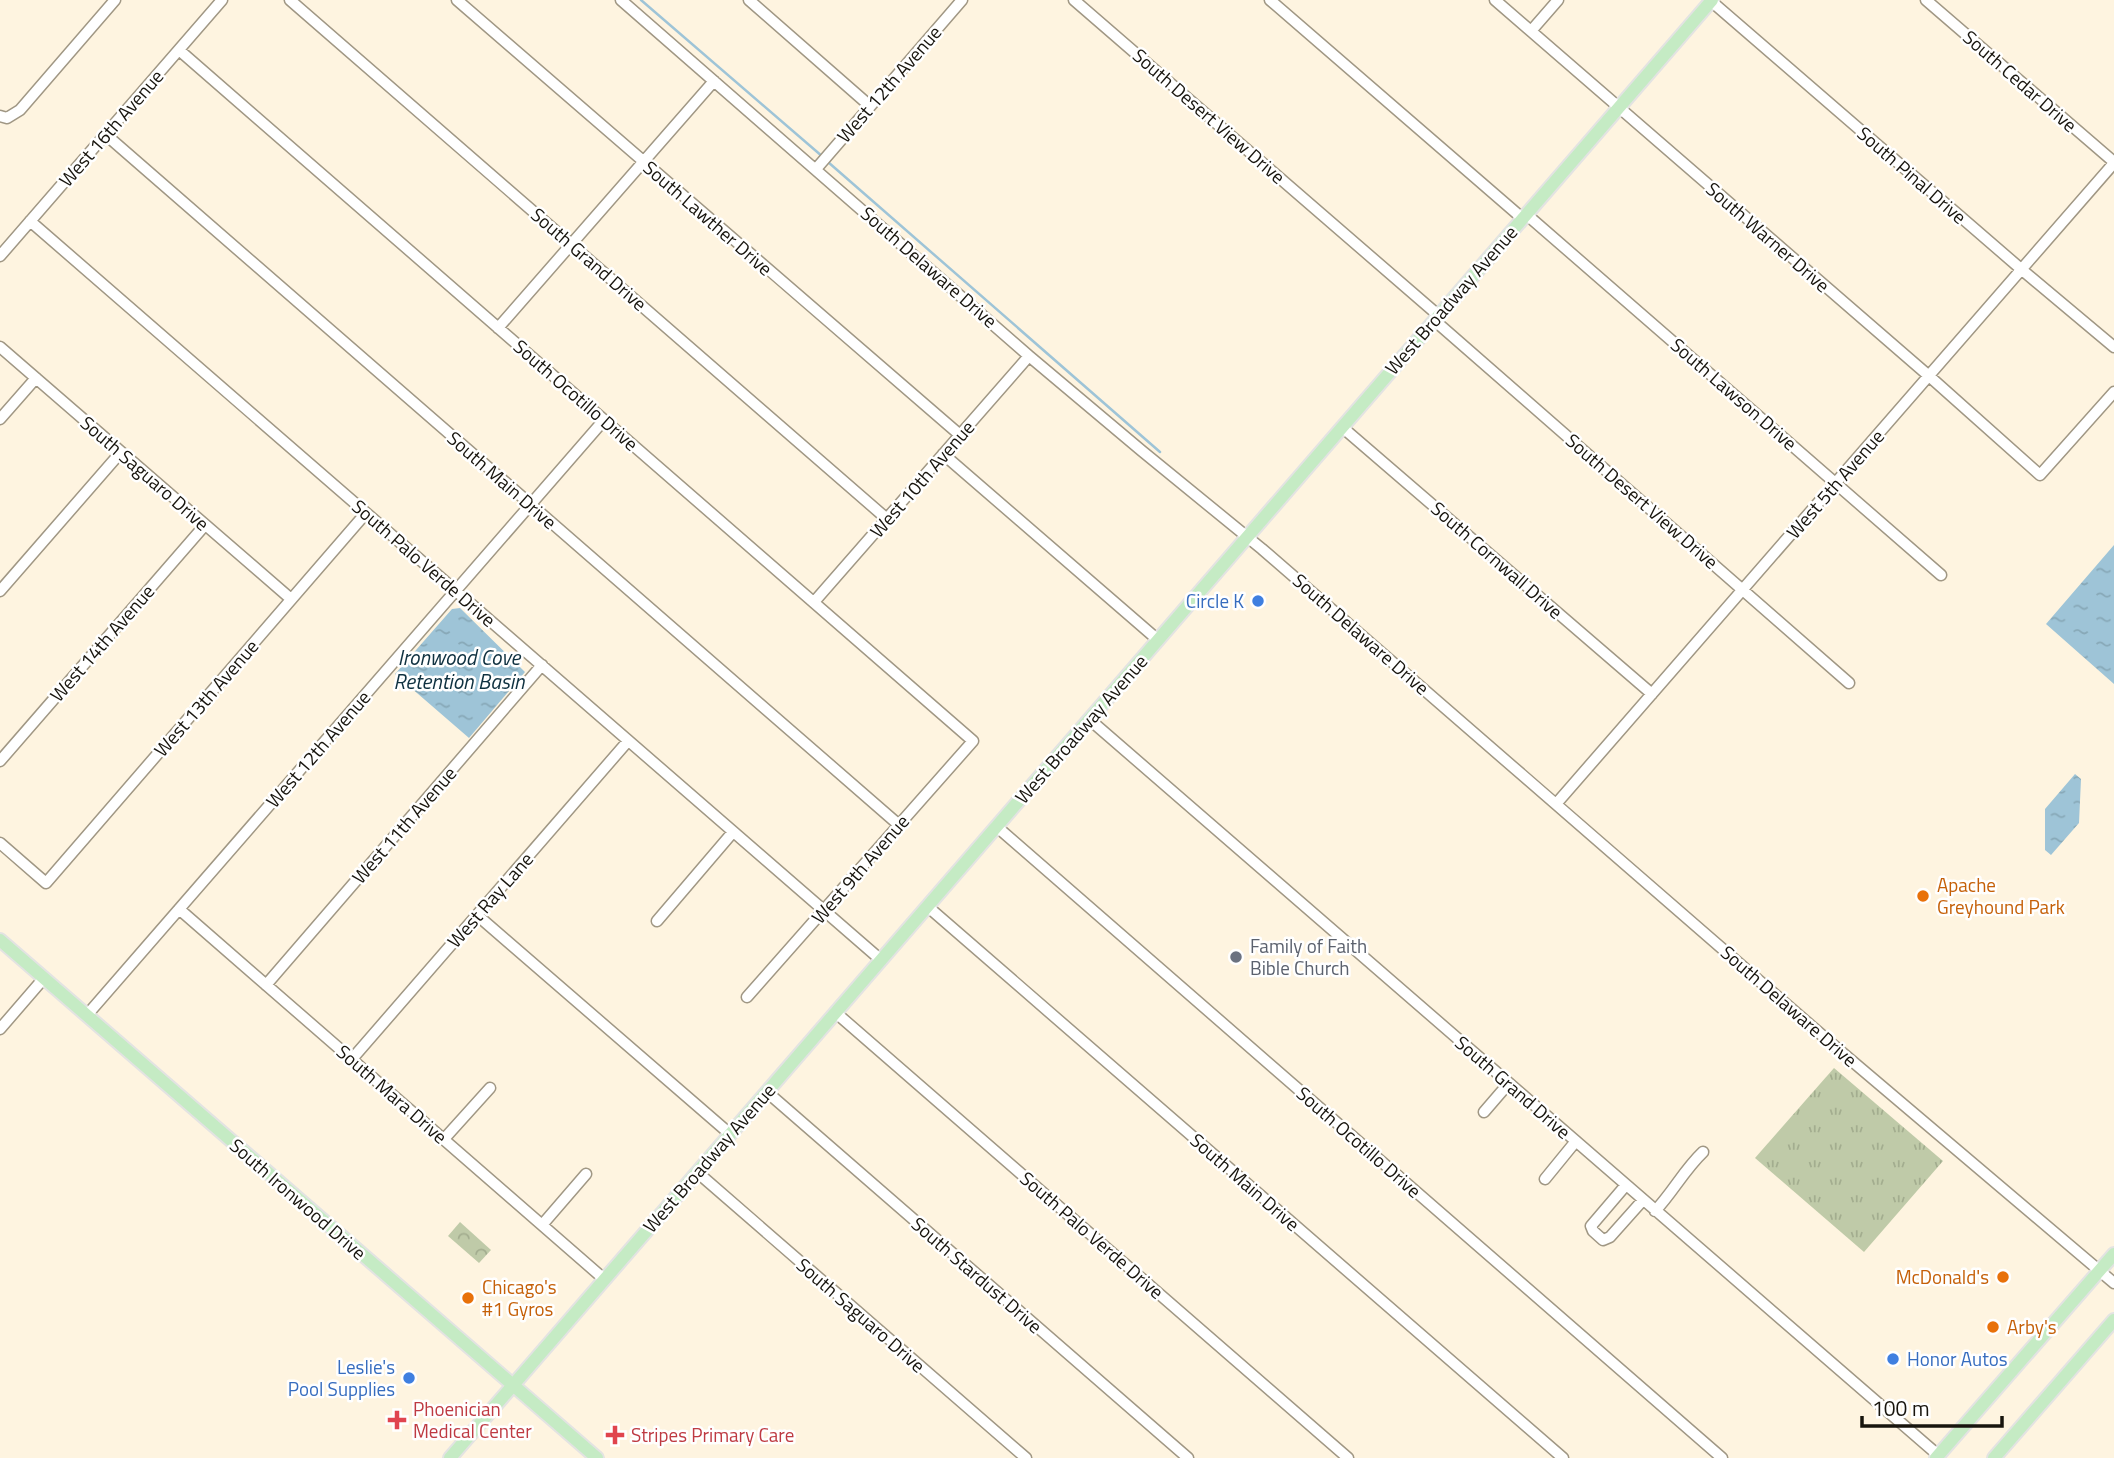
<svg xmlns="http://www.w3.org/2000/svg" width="2114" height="1458" viewBox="0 0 2114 1458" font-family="'Titillium Web',sans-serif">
	<defs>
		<pattern id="grass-tufts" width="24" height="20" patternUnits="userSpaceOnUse" patternTransform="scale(1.75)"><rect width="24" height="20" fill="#bfcaa8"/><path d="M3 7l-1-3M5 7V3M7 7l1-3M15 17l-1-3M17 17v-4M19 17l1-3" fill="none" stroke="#a3ad8f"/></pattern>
		<pattern id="forest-crowns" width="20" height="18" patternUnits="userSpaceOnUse" patternTransform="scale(1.75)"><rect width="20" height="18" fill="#bfcaa8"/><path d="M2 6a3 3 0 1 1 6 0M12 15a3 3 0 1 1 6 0" fill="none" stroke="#a3ad8f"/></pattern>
		<pattern id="water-ripples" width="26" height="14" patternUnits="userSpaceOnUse" patternTransform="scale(1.75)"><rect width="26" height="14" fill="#9ec4d7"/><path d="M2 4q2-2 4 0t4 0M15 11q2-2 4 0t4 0" fill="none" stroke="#87a8b7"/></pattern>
	</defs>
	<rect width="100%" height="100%" fill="#fef4e0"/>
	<path fill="url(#grass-tufts)" d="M1834 1068 1943 1161 1864 1252 1755 1158Z"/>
	<path fill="url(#forest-crowns)" d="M460 1222 491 1250 479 1263 448 1236Z"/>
	<path fill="url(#water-ripples)" d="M2114 545V684L2046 624Z
		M460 608 525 672 469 738 395 674 452 609Z
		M2075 774 2081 779 2079 823 2051 855 2045 850V809Z"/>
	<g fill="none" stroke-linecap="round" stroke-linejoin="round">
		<path stroke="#9ec4d7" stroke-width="2.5" d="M641 0 823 157
			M828 162 1160 452"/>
		<g stroke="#a09784" stroke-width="13">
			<path id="minor" d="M290 0 887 519
				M457 0 960 435
				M621 0 1029 356 1142 451 1262 549 1839 1050 2114 1283
				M749 0 870 106
				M1074 0 1438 315
				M1270 0 1522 218
				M1495 0 1929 376 2040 475 2114 392
				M1926 0 2114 162
				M1711 1 2021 269 2114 347
				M1531 31 1558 0
				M179 50 973 741 747 997
				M0 116 7 118 20 110 115 0
				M105 134 899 825
				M816 169 962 0
				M1526 214 1941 575
				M30 221 881 960
				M0 256 222 0
				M1434 320 1849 683
				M498 328 714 81
				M0 347 291 599
				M0 419 36 378
				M1342 427 1652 694
				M943 454 1158 640
				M0 591 121 452
				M814 602 1029 356
				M1089 719 1938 1455
				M0 761 205 525
				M1556 804 2114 163
				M996 826 1722 1458
				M0 843 46 883 366 513
				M927 906 1563 1458
				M179 909 604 1279
				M477 915 730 1134
				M657 921 733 832
				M266 985 542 665
				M835 1012 1348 1458
				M87 1015 604 420
				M0 1029 44 978
				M352 1059 628 741
				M767 1092 1188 1458
				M1484 1112 1509 1083
				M444 1139 490 1088
				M697 1172 1026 1458
				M1545 1179 1576 1141
				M1626 1185 1591 1226 1593 1231 1603 1240 1610 1237 1643 1200
				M1655 1211C1673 1192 1684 1170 1703 1152
				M542 1225 586 1174"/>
		</g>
		<g stroke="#e3e3e2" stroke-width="16">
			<path id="major" d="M0 940 597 1458
				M450 1458 1712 0
				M1936 1458 2114 1254
				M1994 1458 2114 1320"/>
		</g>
		<use href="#minor" stroke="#fff" stroke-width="10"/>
		<use href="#major" stroke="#c5ebc4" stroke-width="12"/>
	</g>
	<g fill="#3f7fe0" stroke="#fff" stroke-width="2.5">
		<circle cx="1258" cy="601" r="7"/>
		<circle cx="1893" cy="1359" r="7"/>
		<circle cx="409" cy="1378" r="7"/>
	</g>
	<g fill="#e8710a" stroke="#fff" stroke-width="2.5">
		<circle cx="1923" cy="896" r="7"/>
		<circle cx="2003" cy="1277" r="7"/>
		<circle cx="468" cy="1298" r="7"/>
		<circle cx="1993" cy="1327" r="7"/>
	</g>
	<circle fill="#6b7280" stroke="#fff" stroke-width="2.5" cx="1236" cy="957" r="7"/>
	<g fill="#e0444e" stroke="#fff" stroke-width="2.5">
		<path d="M393.5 1409.5h7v7h7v7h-7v7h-7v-7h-7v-7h7z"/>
		<path d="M611.5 1424.5h7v7h7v7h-7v7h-7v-7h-7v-7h7z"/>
	</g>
	<g text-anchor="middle" stroke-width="5" stroke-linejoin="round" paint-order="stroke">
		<g font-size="19" fill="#17140d" stroke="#fff">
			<text transform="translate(2020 81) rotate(41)" y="7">South Cedar Drive</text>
			<text transform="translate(889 84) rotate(-49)" y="7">West 12th Avenue</text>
			<text transform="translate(1209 116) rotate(41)" y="7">South Desert View Drive</text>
			<text transform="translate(111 128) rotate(-49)" y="7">West 16th Avenue</text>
			<text transform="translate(1912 175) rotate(41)" y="7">South Pinal Drive</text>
			<text transform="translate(708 218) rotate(41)" y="7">South Lawther Drive</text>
			<text transform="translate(1768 237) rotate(41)" y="7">South Warner Drive</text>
			<text transform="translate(589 259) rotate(41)" y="7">South Grand Drive</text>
			<text transform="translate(929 267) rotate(41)" y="7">South Delaware Drive</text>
			<text transform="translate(1451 300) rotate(-49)" y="7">West Broadway Avenue</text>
			<text transform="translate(1734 394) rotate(41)" y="7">South Lawson Drive</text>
			<text transform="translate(576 395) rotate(41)" y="7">South Ocotillo Drive</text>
			<text transform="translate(145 473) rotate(41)" y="7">South Saguaro Drive</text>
			<text transform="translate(922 479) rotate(-49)" y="7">West 10th Avenue</text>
			<text transform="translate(502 480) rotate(41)" y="7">South Main Drive</text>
			<text transform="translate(1835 484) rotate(-49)" y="7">West 5th Avenue</text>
			<text transform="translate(1642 501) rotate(41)" y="7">South Desert View Drive</text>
			<text transform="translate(1497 560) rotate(41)" y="7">South Cornwall Drive</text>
			<text transform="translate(424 563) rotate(41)" y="7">South Palo Verde Drive</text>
			<text transform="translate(1361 634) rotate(41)" y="7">South Delaware Drive</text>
			<text transform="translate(102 643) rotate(-49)" y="7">West 14th Avenue</text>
			<text transform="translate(206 698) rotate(-49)" y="7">West 13th Avenue</text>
			<text transform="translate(1081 729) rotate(-49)" y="7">West Broadway Avenue</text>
			<text transform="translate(318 749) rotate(-49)" y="7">West 12th Avenue</text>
			<text transform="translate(404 825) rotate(-49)" y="7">West 11th Avenue</text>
			<text transform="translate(860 869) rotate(-49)" y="7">West 9th Avenue</text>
			<text transform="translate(490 900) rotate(-49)" y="7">West Ray Lane</text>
			<text transform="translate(1789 1006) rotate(41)" y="7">South Delaware Drive</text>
			<text transform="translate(1513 1087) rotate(41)" y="7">South Grand Drive</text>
			<text transform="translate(392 1094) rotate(41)" y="7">South Mara Drive</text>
			<text transform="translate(1359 1142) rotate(41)" y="7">South Ocotillo Drive</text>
			<text transform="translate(709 1158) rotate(-49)" y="7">West Broadway Avenue</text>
			<text transform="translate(1245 1182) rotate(41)" y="7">South Main Drive</text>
			<text transform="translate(298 1199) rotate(41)" y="7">South Ironwood Drive</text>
			<text transform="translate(1092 1235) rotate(41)" y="7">South Palo Verde Drive</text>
			<text transform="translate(977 1275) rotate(41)" y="7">South Stardust Drive</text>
			<text transform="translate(861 1315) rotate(41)" y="7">South Saguaro Drive</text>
		</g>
		<g font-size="19" fill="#366cbe" stroke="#fff" text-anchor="end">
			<text x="1244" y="608">Circle K</text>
			<text x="1907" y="1366" text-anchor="start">Honor Autos</text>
			<text x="395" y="1374">Leslie's<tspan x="395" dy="22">Pool Supplies</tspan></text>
		</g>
		<g font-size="19" fill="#c56008" stroke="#fff" text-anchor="start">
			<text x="1937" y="892">Apache<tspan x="1937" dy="22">Greyhound Park</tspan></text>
			<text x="1989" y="1284" text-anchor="end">McDonald's</text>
			<text x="482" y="1294">Chicago's<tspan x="482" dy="22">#1 Gyros</tspan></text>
			<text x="2007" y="1334">Arby's</text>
		</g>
		<g font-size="19" fill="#5b616d" stroke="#fff" text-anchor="start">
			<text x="1250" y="953">Family of Faith<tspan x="1250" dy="22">Bible Church</tspan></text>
		</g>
		<g font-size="19" fill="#be3a42" stroke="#fff" text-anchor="start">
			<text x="413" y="1416">Phoenician<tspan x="413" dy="22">Medical Center</tspan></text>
			<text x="631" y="1442">Stripes Primary Care</text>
		</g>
		<g font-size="21" font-style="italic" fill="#0f3140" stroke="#fff">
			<text x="459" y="665">Ironwood Cove<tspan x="459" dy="24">Retention Basin</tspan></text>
		</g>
	</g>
	<path d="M1862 1416v10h140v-10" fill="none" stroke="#17140d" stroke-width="3.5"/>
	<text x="1872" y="1416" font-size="21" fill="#17140d" stroke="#ffffff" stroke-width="5" paint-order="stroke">100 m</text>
</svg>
